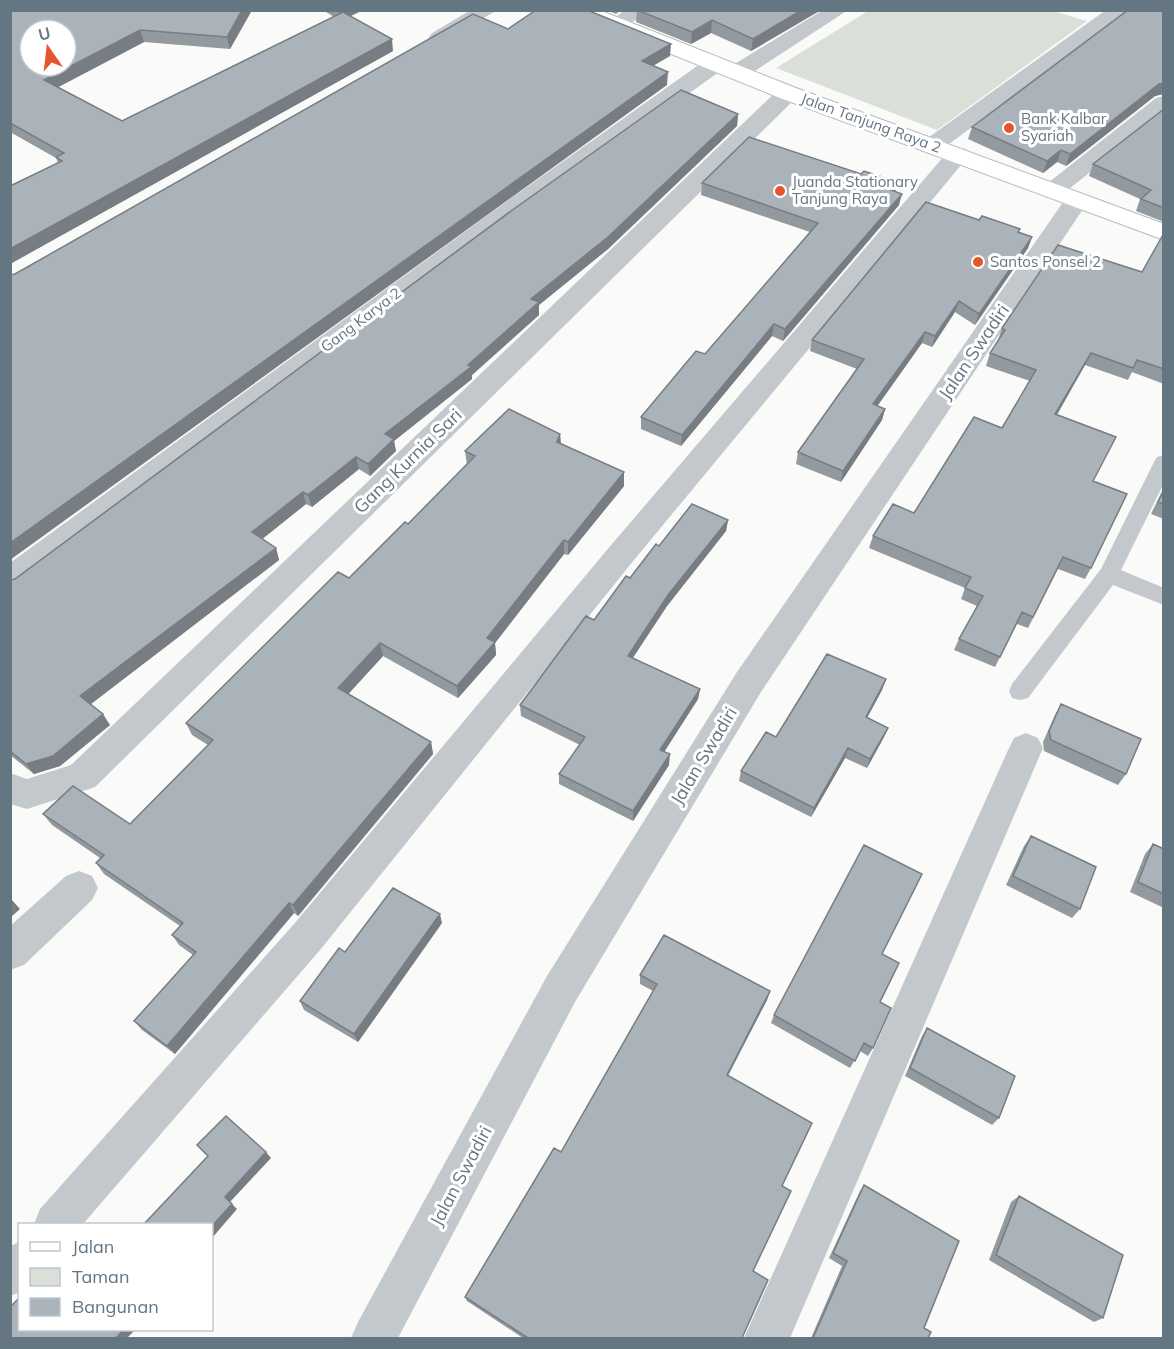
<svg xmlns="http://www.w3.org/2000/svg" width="1174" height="1349" viewBox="0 0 1174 1349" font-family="Mulish,sans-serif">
	<rect width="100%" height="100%" fill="#fafaf8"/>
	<path fill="#dadfd7" d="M1053 11 1087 21 937 130 776 68 868 11Z"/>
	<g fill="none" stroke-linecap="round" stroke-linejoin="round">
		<g stroke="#b3babf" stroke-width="2">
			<path id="secondary" d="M569 10H599L796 88 1164 224V240L780 98 572 14Z"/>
		</g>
		<path fill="#c3c8cc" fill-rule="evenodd" d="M1164 455V483L1121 570 1164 588V605L1113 585 1028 698 1020 700 1012 698 1009 691 1012 684 1101 569 1154 462 1157 457Z"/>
		<path fill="#c3c8cc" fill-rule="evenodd" d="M471 10H497L446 41H432L429 37 432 33Z
			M625 10H651L622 29H608L605 25Z
			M823 10H848L744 78H728L725 73 728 68Z
			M1106 10H1130L941 150H925L921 145 925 140Z
			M715 58 723 59 726 64 723 69 510 222 21 589 10 592V563L492 212 707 59Z
			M788 86 796 88 799 93 796 98 95 787 27 809 10 804V773L27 779 71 765 780 88Z
			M1164 96V114L1060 196H1044L1040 191 1044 186 1156 98Z
			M958 147 966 149 970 154 966 159 634 560 320 950 83 1224H34L40 1209 294 924 612 544 950 149Z
			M1077 193 1086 195 1089 200 761 692 575 1002 398 1338H351L358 1322 547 976 737 672 1068 195Z
			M1026 733 1038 738 1043 748 790 1338H744L1009 748 1014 738Z
			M79 871 92 876 98 888 92 900 24 965 10 970V926L66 876Z
			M20 1242V1292L10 1296V1246Z"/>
		<use href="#secondary" fill="#fff" fill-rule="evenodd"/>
	</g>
	<path fill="#929a9f" d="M10 10H252L230 49 144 42 58 87 122 121 334 17 323 10H363L350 16 393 51 10 264V186L58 163 56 158 10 132Z
		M606 10H621L616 14Z
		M637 10H821L751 51 711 33 691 44 636 22Z
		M1164 10V94L1155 96 1066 166 1057 162 1043 173 968 139 972 127Z
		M1164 109V222L1136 211 1140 199 1089 176 1093 164Z
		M738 114 737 126 608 249 539 305V315L472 375V379L394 441 396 451 370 476 359 469 312 507 306 504 262 539 276 548 279 560 91 704 110 725 60 766 34 774 10 755V580L15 579Z
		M702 183 895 191 899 205 783 341 772 336 681 446 641 429V417L705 354 810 232 701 195Z
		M979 220 1020 229 1019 233 1032 237 1028 248 975 325 955 312 932 347 922 343 877 406 885 409 882 420 841 482 796 464 798 452 857 369 810 351 812 340Z
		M1164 233V384L1132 372 1128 380 1085 365 1057 415 1094 481 1091 568 1085 579 1058 569 1028 628 1017 624 995 667 954 650 959 639 977 606 961 599 965 588 869 548 873 536 914 513 1002 428 1030 381 986 366 990 353 998 340 1002 328 1142 272Z
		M560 434 561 444 624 486 568 555 564 554 495 643 496 655 458 698 383 656 348 694 431 742 433 754 298 916 294 913 175 1054 142 1030 134 1021 193 955 179 945 172 935 180 926 104 874 96 863 100 858 52 825 43 814 130 824 208 745 192 735 186 723 349 578 408 524 467 465 465 451Z
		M1164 487V519L1151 514Z
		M728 520 726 531 667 606 633 658 700 689 698 699 664 752 669 765 633 821 559 784V774L580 745 521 716 520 705 659 546Z
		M886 679 882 690 867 718 888 728 884 737 867 768 845 758 811 817 739 781 741 771 776 737Z
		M1061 704 1126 774 1118 785 1044 751 1043 742 1055 715Z
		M1031 836 1080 909 1072 918 1006 885 1024 846Z
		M1153 844 1164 849V908L1130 892 1145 854Z
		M442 923 358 1042 304 1010 300 1001 345 952Z
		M882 954 880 1002 873 1048 868 1056 860 1051 850 1068 771 1023 774 1015Z
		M640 975 770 991 767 1000 728 1076 782 1186 753 1271 742 1338H523L467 1301 465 1297 561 1152 653 991 640 984Z
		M927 1028 999 1118 992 1125 905 1076 922 1036Z
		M864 1185 924 1328 928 1338H811L842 1266 829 1258 860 1191Z
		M1019 1196 1103 1318 1094 1322 989 1260 1011 1202Z"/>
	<path fill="#777d82" d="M242 10H252L230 49 227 37Z
		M339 10H363L341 21Z
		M802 10H821L751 51 753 39Z
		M712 20 711 33 691 44 692 32Z
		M140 30 144 42 49 92 44 80Z
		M392 39 393 51 10 264V249Z
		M671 44 670 56 641 73 642 61Z
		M668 72 667 85 10 560V543Z
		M1164 83 1163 94 1155 96 1066 166 1070 154 1159 84Z
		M738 114 737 126 608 249 539 305V315L472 375V379L394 441 396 451 370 476 368 464 385 434 468 365 531 299Z
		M1061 150 1057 162 1043 173 1047 161Z
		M897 182 895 194 891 190Z
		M902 194 899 205 783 341 785 329Z
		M1032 237 1028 248 975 325 979 314Z
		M959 301 955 312 932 347 935 336Z
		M774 324 772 336 681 446 682 435Z
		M925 332 922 343 871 415 873 404Z
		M1091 353 1085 365 1050 426 1055 414Z
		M885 409 882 420 841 482 843 471Z
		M560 434 561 448 557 442Z
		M356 457 359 469 312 507 308 495Z
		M624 472V486L568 555V542Z
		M303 492 306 504 256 544 252 532Z
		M728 520 726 531 667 606 627 666 628 656 668 595Z
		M564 540V554L495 643 496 655 458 698 457 686 487 638Z
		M276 548 279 560 87 707 80 696Z
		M380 643 383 656 342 701 338 688Z
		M886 679 882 690 862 727 866 717Z
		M700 689 698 699 659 760 660 750Z
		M103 714 110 725 60 766 34 774 26 764Z
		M888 728 884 737 867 768 870 759Z
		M431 742 433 754 298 916 293 905Z
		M848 748 845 758 811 817 814 808Z
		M670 754 669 765 633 821V811Z
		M11 899 20 909 10 918V900Z
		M289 903 294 913 175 1054 167 1046Z
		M440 914 442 923 358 1042 354 1034Z
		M770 991 767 1000 724 1082 727 1075Z
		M266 1152 271 1158 230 1202 225 1197Z
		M232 1204 237 1209 212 1238V1226Z
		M124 1329H136L127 1338H116Z"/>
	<path fill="#aab3b9" stroke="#777d82" stroke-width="1.5" fill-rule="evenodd" d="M10 10H242L227 37 140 30 44 80 122 121 343 12 392 39 10 249V186L62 161 56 157 64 153 10 123ZM30 30H66V66H30Z
		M536 10H587L671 44 642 61 668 72 10 543V275L15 274 473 14 508 29Z
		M637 10H802L753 39 712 20 692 32Z
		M1128 10H1164V83L1159 84 1070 154 1061 150 1047 161 972 127Z
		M681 90 738 114 608 237 531 299 539 302 468 365 471 367 385 434 394 439 368 464 356 457 308 495 303 492 252 532 276 548 80 696 103 714 53 756 26 764 10 751V580L15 579 511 211Z
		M1164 109V208L1141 199 1151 190 1093 164Z
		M749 137 861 174 864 171 897 182 891 190 902 194 785 329 774 324 682 435 641 417 696 351 705 354 818 223 702 183Z
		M926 202 979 220 982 216 1020 229 1018 232 1032 237 979 314 959 301 935 336 925 332 873 404 885 409 843 471 798 452 864 359 812 340Z
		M1164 233V369L1137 360 1133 368 1091 353 1055 414 1116 437 1093 481 1127 494 1091 568 1063 557 1033 617 1022 612 1000 657 959 639 983 596 965 588 971 577 873 536 893 504 914 513 974 417 1002 428 1036 370 990 353 1005 330 1002 328 1058 245 1142 272Z
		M509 409 560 434 557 442 624 472 568 542 564 540 487 638 495 642 457 686 380 643 338 688 431 742 293 905 289 903 167 1046 134 1021 196 952 172 935 183 923 96 863 104 855 43 814 73 786 130 824 213 740 186 723 338 572 349 578 405 522 408 524 475 456 465 451Z
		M1164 490V504L1158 502Z
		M692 504 728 520 668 595 628 656 700 689 660 750 670 754 633 811 559 774 585 737 520 705 586 616 594 620 626 576 630 578 656 544 659 546Z
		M827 654 886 679 866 717 888 728 870 759 848 748 814 808 741 771 766 732 776 737Z
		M1061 704 1141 739 1126 774 1051 740 1049 731Z
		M1031 836 1096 867 1080 909 1013 876Z
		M1153 844 1164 849V894L1138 882Z
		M864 845 922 874 882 954 899 963 880 1002 891 1008 873 1048 864 1043 855 1061 774 1015Z
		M393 888 440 914 354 1034 300 1001 339 948 345 952Z
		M664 935 770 991 727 1075 812 1123 782 1186 791 1191 753 1271 768 1280 742 1338H528L465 1297 554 1148 561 1152 657 984 640 975Z
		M927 1028 1015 1076 999 1118 910 1068Z
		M226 1116 266 1152 225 1197 232 1204 212 1226V1224H144L208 1156 197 1145Z
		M864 1185 959 1241 924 1328 931 1332 928 1338H813L847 1261 833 1253Z
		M1019 1196 1123 1255 1103 1318 996 1255Z
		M20 1297V1329H124L116 1338H10V1307Z"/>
	<g fill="#e4572e" stroke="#fff" stroke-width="2">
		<circle cx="1009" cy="128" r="6"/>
		<circle cx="780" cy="191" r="6"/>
		<circle cx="978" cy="262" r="6"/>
	</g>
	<g text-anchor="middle" stroke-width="6" stroke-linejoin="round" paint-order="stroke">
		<g font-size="15" fill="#657683" stroke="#fff" text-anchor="start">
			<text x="1021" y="124">Bank Kalbar<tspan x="1021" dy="17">Syariah</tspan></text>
			<text x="792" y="187">Juanda Stationary<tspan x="792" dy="17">Tanjung Raya</tspan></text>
			<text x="990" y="267">Santos Ponsel 2</text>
		</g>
		<g font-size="15" fill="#657683" stroke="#fff">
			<text transform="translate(871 123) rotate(20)" y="5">Jalan Tanjung Raya 2</text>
			<text transform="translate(361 320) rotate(-37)" y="5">Gang Karya 2</text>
		</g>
		<g font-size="18" fill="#657683" stroke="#fff">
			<text transform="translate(974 352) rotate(-56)" y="6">Jalan Swadiri</text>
			<text transform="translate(408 461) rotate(-44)" y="6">Gang Kurnia Sari</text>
			<text transform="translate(704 756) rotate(-59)" y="6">Jalan Swadiri</text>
			<text transform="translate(461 1176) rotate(-62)" y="6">Jalan Swadiri</text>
		</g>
	</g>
	<rect width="1174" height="1349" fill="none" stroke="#657683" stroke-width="24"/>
	<rect x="18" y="1223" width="195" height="108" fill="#ffffff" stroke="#c1c8cd" stroke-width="1.5"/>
	<rect x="30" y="1242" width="30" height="9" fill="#ffffff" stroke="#c1c8cd" stroke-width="1.5"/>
	<text x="72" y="1253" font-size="18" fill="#657683">Jalan</text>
	<rect x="30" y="1268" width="30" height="18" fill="#dadfd7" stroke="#c1c8cd" stroke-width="1.5"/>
	<text x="72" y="1283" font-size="18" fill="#657683">Taman</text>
	<rect x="30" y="1298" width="30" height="18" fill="#aab3b9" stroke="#c1c8cd" stroke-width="1.5"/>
	<text x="72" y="1313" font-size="18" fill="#657683">Bangunan</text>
	<g transform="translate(48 48) rotate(346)"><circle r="28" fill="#ffffff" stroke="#c1c8cd" stroke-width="1.5"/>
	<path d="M0-4.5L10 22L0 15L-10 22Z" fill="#e4572e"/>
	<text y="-9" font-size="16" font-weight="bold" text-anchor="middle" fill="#657683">U</text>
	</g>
</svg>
